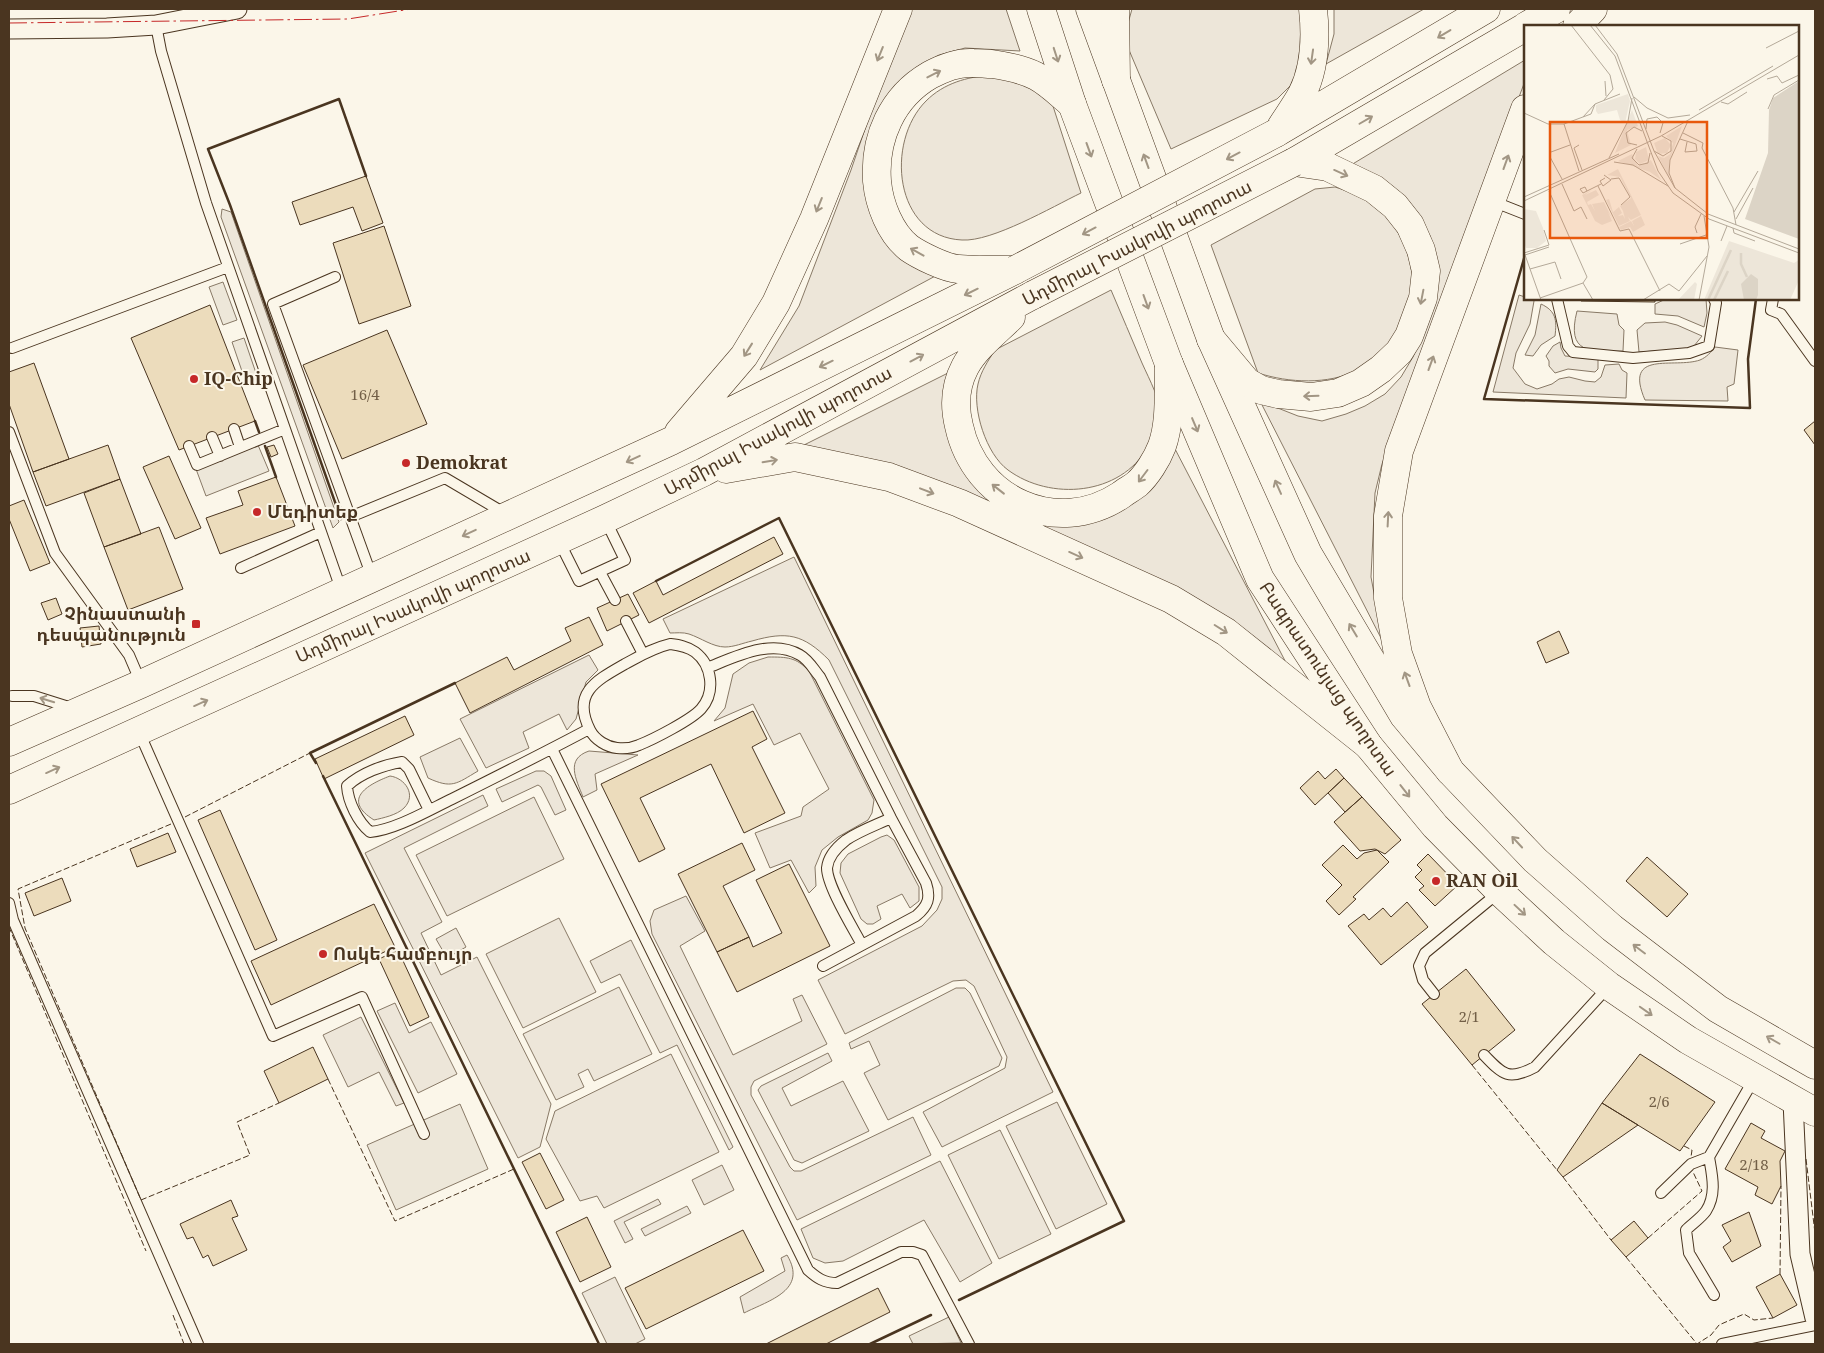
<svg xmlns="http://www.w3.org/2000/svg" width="1824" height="1353" viewBox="0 0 1824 1353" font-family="'Noto Serif','Noto Sans Armenian',serif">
	<rect width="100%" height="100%" fill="#fbf6e9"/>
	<path fill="#ede6d9" stroke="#887966" d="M906 9H1006L1020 51 965 48 939 55 925 62 904 79 865 175 941 273 760 370 799 306 851 170Z
		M1132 9H1300L1304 24 1300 74 1290 86 1277 99 1171 149 1129 50 1127 27Z
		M1334 9H1424L1326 64 1334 34Z
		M1525 60V81L1382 464 1375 493 1371 577 1383 642 1260 401 1298 416 1322 421 1346 414 1365 406 1385 394 1401 377 1413 357 1427 325 1435 254 1430 236 1413 207 1396 189 1385 181 1351 165Z
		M991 75 1026 83 1052 103 1081 193C1052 207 992 242 962 240 894 237 885 142 926 101 944 83 967 77 991 75Z
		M1335 187C1347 191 1359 195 1370 202 1402 223 1422 273 1408 310 1406 316 1402 321 1399 327 1397 332 1394 339 1391 344 1385 351 1366 366 1358 370 1328 385 1289 383 1258 373L1211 245 1315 189Z
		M222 209 231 212 339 522 333 528 221 217Z
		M1111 290C1121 314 1132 339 1142 363 1150 381 1161 400 1161 420 1161 428 1152 440 1148 447 1120 496 1050 501 1008 470 986 454 972 409 978 384 981 371 988 361 995 350Z
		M1519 295 1525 297V299H1533L1534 301 1530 324 1516 353 1513 368 1525 384 1537 389 1552 384 1559 379 1569 377 1585 381 1595 382 1601 377 1605 365 1619 364 1622 370 1627 373 1626 398 1493 392Z
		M1666 299H1706L1707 313 1704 327 1678 316 1655 314V304Z
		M1541 304C1556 311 1557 320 1555 336L1541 345 1533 356 1525 355 1535 335Z
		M1577 311 1617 314 1619 325 1624 330 1623 351C1590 352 1566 354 1577 311Z
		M1665 322 1677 325 1702 336 1694 346 1687 349 1639 352 1637 330 1645 323Z
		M1560 342 1561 348 1565 356 1598 358V369L1595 372 1568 369 1555 373 1549 366V361L1546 356 1553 346Z
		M1715 347 1738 350 1734 384 1727 387 1728 401 1645 400C1623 349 1674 369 1700 360 1707 357 1711 352 1715 347Z
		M950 372 952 447 1062 523 1174 447 1295 680 1199 602 790 452Z
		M794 557 1053 1092 942 1147 923 1112 1005 1068 1007 1057 974 986 966 980 953 981 845 1034 818 980 922 926 937 910 942 899V887L829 660C803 634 787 631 752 641 743 643 734 647 725 647 713 647 701 638 689 634 683 632 676 633 670 633L663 619Z
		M589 655 598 670 586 682 576 719 567 730 559 714 523 732 529 748 486 768 460 719Z
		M768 657C787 657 796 657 809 671L874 800 872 813 868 820 838 837 822 850 815 867 816 886 809 893 791 860 770 868 755 833 801 816 803 807 829 789 800 733 774 745 753 704 714 721 725 708 733 674 749 663Z
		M460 738 478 771C456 784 452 789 428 778L420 757Z
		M589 751 638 755 595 774 597 790 583 797C576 779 565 759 589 751Z
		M536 771H544L551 776 566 810 555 815 541 787 538 785 502 802 496 789Z
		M390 776C405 778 417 795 404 808 397 815 383 818 374 820 342 800 366 785 390 776Z
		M483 795 488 806 404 848 442 922 421 933 441 975 477 957 551 1104 540 1147 518 1158 365 853Z
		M534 797 564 859 447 916 416 855Z
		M887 835 894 840 919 887V901L910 908 902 894 877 906 881 919 873 924H867L861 919 840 873 841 863 848 854 881 837Z
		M686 896 705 931 680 946 733 1055 802 1021 793 999 802 995 827 1044 754 1081 751 1087V1095L790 1167 794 1171H801L913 1117 931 1155 797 1220 652 934 650 921 654 910Z
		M559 918 596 992 523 1028 486 954Z
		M456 928 466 947 447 958 436 939Z
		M631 940 733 1147 729 1150 677 1045 660 1053 620 974 601 983 590 961Z
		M619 987 652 1054 594 1081 588 1069 578 1074 584 1087 556 1100 523 1034Z
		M956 988H965L970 993 1002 1058 999 1066 888 1120 864 1073 880 1065 869 1041 851 1049 849 1043Z
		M395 1003 409 1033 431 1022 457 1074 418 1093 377 1011Z
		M361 1017 404 1103 396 1106 379 1072 348 1087 323 1035Z
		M828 1053 832 1061 782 1088 791 1106 843 1081 869 1131 802 1163 794 1160 758 1090 761 1086Z
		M671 1054 719 1152 604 1208 597 1196 580 1201 546 1139 555 1111Z
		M1057 1102 1107 1204 1056 1229 1006 1126Z
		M1000 1130 1051 1234 999 1259 948 1155Z
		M940 1161 992 1263 960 1282 924 1220 843 1261 825 1263 813 1258 801 1229Z
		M722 1165 734 1190 704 1205 692 1180Z
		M658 1199 661 1204 624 1222 633 1239 625 1243 614 1221Z
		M687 1206 691 1213 645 1236 641 1229Z
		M787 1255C808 1290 770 1300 744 1313L740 1297 785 1271 781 1258Z
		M615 1277 645 1339 635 1344H607L582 1293Z"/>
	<path fill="#ede7d9" stroke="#887966" d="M223 282 237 320 223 325 209 287Z
		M244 338 257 376 245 380 232 342Z
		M258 445 269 471 206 496 196 469Z
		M460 1104 488 1169 396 1210 367 1145Z
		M949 1317 961 1343 913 1344 909 1336Z"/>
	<path fill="#ecdcbc" stroke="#4a3520" d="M366 176 383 223 362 231 353 207 300 225 292 202Z
		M384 226 411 306 359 324 333 243Z
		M1581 299H1655V302L1581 301Z
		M210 305 255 421 179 450 131 338Z
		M387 330 427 424 342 459 303 365Z
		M34 363 69 459 33 472 9 404V372Z
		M1815 421V445L1804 430Z
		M108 445 120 479 46 506 33 472Z
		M274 445 278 454 271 457 267 447Z
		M169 456 201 528 175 539 143 467Z
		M276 477 295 526 220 554 206 518 243 505 238 491Z
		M120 479 141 534 104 547 84 493Z
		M24 500 50 563 30 571 9 519V506Z
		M159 527 183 589 128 610 104 547Z
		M774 537 783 554 649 623 633 593 656 581 663 595Z
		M628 594 639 615 607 631 597 608Z
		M56 598 62 614 48 620 41 603Z
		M589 617 603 645 470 713 455 683 507 657 514 670 571 641 565 628Z
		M99 626 101 644 82 647 80 628Z
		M1559 631 1569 653 1546 663 1537 642Z
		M753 711 767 739 752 747 785 813 744 833 711 764 640 798 665 849 639 862 601 784Z
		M405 716 414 735 324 779 315 759Z
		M1336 769 1344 778 1315 805 1300 788 1318 771 1325 779Z
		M1344 778 1362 797 1345 812 1328 793Z
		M1362 797 1401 840 1385 854 1375 849 1360 851 1334 822Z
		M220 810 277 940 255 950 198 820Z
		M168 833 176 852 137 867 130 849Z
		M742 843 755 870 723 886 749 937 717 952 678 874Z
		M1343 845 1357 859 1364 853 1377 850 1389 862 1353 897 1356 899 1339 915 1326 901 1342 885 1322 865Z
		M1428 854 1458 885 1435 906 1419 890 1424 886 1415 877 1422 870 1417 865Z
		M1647 857 1688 894 1667 917 1626 881Z
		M789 864 830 946 737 992 717 952 749 937 753 947 782 933 756 880Z
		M62 878 71 901 34 916 25 893Z
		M1407 902 1428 927 1381 965 1348 926 1364 914 1369 920 1383 908 1391 917Z
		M374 904 395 947 271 1005 251 961Z
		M398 950 429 1017 410 1026 379 959Z
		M1466 969 1515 1030 1472 1065 1422 1004Z
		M313 1047 328 1079 279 1103 264 1071Z
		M1640 1054 1715 1102 1680 1151 1602 1103Z
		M1602 1103 1638 1125 1563 1177 1557 1170Z
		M1751 1123 1765 1131 1761 1138 1785 1151 1780 1161 1781 1186 1772 1204 1755 1195 1758 1187 1725 1169Z
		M540 1153 564 1200 546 1209 522 1162Z
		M231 1200 238 1216 232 1218 247 1250 213 1266 208 1255 203 1258 193 1237 187 1239 180 1224Z
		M1749 1212 1761 1246 1732 1262 1723 1247 1731 1241 1722 1225Z
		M587 1217 611 1267 580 1282 556 1232Z
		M1634 1221 1648 1238 1626 1257 1611 1240Z
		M743 1230 764 1271 646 1329 625 1288Z
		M1780 1274 1797 1305 1773 1318 1756 1287Z
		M878 1288 890 1312 826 1344H766Z"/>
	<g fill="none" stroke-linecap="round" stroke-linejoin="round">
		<g stroke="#4a3520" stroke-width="12">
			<path id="service" d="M156 25 161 51 206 203 342 592
				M1492 201 1525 214
				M335 277 273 304 372 577
				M1557 299 1568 346 1573 352 1633 358 1689 353 1709 346 1716 303 1714 299
				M1773 299 1771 310 1781 314 1815 361
				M12 348 228 267
				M234 429 240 447
				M9 432 55 553 129 655 141 683
				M212 437 220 456
				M189 446 197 465 285 429
				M350 517 445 478 506 514
				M559 541 579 581 625 560 605 519
				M241 568 321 532
				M600 572 615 600
				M626 621 643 654
				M670 644C678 645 687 646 695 652 712 665 716 692 701 709 691 720 654 739 639 745 632 748 625 749 617 748 607 747 595 740 590 730 571 693 597 680 625 664 640 656 653 648 670 644Z
				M707 668C735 657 771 638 800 655 809 660 814 670 820 677L891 818 926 883C931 898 928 906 916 916L823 966
				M12 696H34L72 708
				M139 732 273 1036 362 997 424 1134
				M552 749 808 1270C817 1278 824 1283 837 1283L901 1252H913L922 1255 969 1344
				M429 810 409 769 402 762C383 765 361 773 347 786 348 802 358 822 370 832 395 830 429 810 452 799 498 776 544 753 589 729
				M9 903 13 920 198 1344
				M862 945C853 928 827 886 827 868 828 857 837 847 846 840 859 831 876 825 891 818
				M1434 994 1423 980 1419 966 1425 953 1498 893
				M1484 1055C1503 1075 1509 1081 1535 1067L1609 986
				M1661 1193 1691 1164 1709 1157
				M1714 1295 1689 1253 1686 1230C1692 1224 1701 1218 1706 1211 1717 1194 1712 1175 1709 1157L1754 1079
				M1722 1344 1815 1325"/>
		</g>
		<g stroke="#4a3520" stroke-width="21">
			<path id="minor" d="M9 29 107 28 156 25 237 9
				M1793 1101 1800 1254 1815 1318"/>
		</g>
		<g stroke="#4a3520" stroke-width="29">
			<path id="primary" d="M1041 9 1072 104 1169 364 1260 579 1368 745 1435 826 1500 892 1554 942 1609 986 1688 1040 1815 1112
				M1090 9 1211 339 1308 554 1404 716 1450 771 1535 860 1612 928 1718 1009 1815 1065"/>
		</g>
		<g stroke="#4a3520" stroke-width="29">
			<path id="trunk" d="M1115 9 1116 80
				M1526 26 1556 9
				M1577 26 1593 9
				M1281 127C1288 116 1296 105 1302 94 1315 68 1316 36 1313 9
				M1276 133 1486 9
				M1294 162 1525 27
				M1011 270C993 269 975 271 958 269 945 268 919 255 909 248 890 233 879 204 877 181 874 138 892 97 930 75 943 68 959 62 973 63 980 63 986 64 992 64 1006 66 1024 70 1036 76 1049 83 1061 95 1072 104
				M1011 317C995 333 975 348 965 367 955 386 954 406 959 426 975 500 1056 538 1121 495 1126 491 1132 488 1137 484 1147 475 1157 459 1162 446 1171 421 1168 391 1169 364
				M1211 339 1247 382 1261 390 1278 394 1311 397 1338 393 1361 383 1381 369 1399 352 1409 336 1423 298 1426 271 1421 250 1410 225 1395 206 1374 189 1328 167 1294 162
				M679 432 744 356 776 303 814 219 898 9
				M726 469 795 457 889 477 959 503 1171 599 1226 632 1368 745
				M9 742 141 684 671 441 1015 270
				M1450 771 1417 707 1398 654 1388 598V516L1399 451 1525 109
				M9 790 605 519 704 472 1033 295"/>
		</g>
		<use href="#service" stroke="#fbf6e9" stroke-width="10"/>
		<use href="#minor" stroke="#fbf6e9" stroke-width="19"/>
		<use href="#primary" stroke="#fbf6e9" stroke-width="28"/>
		<use href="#trunk" stroke="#fbf6e9" stroke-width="28"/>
		<g stroke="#4a3520" stroke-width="29" stroke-linecap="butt">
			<path id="trunk-bridge" d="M1015 270 1276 133
				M1033 295 1294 162"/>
		</g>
		<use href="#trunk-bridge" stroke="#fbf6e9" stroke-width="28"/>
		<path stroke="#4a3520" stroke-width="1" stroke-dasharray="6 2.5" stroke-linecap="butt" d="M185 817 310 753
			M171 824 18 889 25 928 141 1200 250 1155 237 1122 279 1103
			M9 927 146 1251
			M1472 1065 1557 1170
			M328 1079 395 1221 514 1169
			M1684 1146 1692 1150 1691 1157
			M1806 1159 1815 1233
			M1563 1177 1611 1240
			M1648 1238 1702 1191 1693 1172
			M1626 1257 1697 1344 1711 1335 1719 1325 1744 1314 1754 1320 1773 1318
			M1780 1274 1781 1186
			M173 1315 184 1344"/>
		<path stroke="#4a3520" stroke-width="2.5" d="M1525 255 1484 399 1750 408 1748 359 1756 299
			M255 421 259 432
			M265 446 276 477
			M341 519 230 205 208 149 339 99 366 176
			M656 581 779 518 1124 1221 959 1300
			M316 763 310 753 455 683
			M323 776 599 1344
			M870 1344 931 1315"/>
		<path stroke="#c62828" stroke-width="1" stroke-dasharray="18 4 2.5 4" stroke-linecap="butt" d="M9 23 348 19 411 9"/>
	</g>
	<defs><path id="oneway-shaft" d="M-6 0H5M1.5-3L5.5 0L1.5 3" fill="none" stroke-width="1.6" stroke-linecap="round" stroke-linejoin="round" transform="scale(1.25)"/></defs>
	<g stroke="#a29684">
		<use href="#oneway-shaft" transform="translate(1444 34) rotate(149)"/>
		<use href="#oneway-shaft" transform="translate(880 54) rotate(112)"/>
		<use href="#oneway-shaft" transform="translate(1056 55) rotate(72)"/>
		<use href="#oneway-shaft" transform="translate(1312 57) rotate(98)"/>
		<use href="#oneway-shaft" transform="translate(934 74) rotate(-27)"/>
		<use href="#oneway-shaft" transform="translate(1366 120) rotate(-30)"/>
		<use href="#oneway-shaft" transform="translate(1089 150) rotate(70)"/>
		<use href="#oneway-shaft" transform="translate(1233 156) rotate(152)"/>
		<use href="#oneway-shaft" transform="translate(1146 161) rotate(-110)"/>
		<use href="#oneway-shaft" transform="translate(1506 162) rotate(-70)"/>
		<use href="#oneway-shaft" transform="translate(1341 173) rotate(24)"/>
		<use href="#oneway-shaft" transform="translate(819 205) rotate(112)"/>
		<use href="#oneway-shaft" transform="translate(1089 231) rotate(152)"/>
		<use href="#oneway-shaft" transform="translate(917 252) rotate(-151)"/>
		<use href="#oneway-shaft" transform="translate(971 292) rotate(154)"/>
		<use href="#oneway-shaft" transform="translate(1422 297) rotate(101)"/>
		<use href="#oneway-shaft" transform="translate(1146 302) rotate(70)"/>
		<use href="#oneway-shaft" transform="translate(748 350) rotate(122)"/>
		<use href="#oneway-shaft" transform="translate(917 358) rotate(-28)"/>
		<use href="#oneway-shaft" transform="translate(1431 363) rotate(-70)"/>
		<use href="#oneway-shaft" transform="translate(826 364) rotate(154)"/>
		<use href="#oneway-shaft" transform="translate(1311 396) rotate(178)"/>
		<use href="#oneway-shaft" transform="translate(1195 425) rotate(67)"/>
		<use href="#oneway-shaft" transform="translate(633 459) rotate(155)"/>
		<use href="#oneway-shaft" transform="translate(770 461) rotate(-9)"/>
		<use href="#oneway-shaft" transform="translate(1143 476) rotate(127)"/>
		<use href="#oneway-shaft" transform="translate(1278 487) rotate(-114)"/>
		<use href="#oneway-shaft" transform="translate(998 489) rotate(-142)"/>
		<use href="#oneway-shaft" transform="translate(927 491) rotate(21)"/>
		<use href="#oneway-shaft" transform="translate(1388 519) rotate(-87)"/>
		<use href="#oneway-shaft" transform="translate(469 533) rotate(155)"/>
		<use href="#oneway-shaft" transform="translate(1076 555) rotate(24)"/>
		<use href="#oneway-shaft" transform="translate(1221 629) rotate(32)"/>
		<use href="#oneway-shaft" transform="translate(1353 630) rotate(-121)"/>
		<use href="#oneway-shaft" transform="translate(1407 679) rotate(-110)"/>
		<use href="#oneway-shaft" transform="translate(47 700) rotate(-163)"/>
		<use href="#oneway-shaft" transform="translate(201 703) rotate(-24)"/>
		<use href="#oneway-shaft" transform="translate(53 770) rotate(-24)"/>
		<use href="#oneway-shaft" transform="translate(1405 791) rotate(52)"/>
		<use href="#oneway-shaft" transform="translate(1517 842) rotate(-133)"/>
		<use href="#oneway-shaft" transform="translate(1520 910) rotate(43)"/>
		<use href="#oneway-shaft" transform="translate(1639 949) rotate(-143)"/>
		<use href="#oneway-shaft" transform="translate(1646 1011) rotate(35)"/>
		<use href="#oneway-shaft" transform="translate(1773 1040) rotate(-150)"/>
	</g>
	<g fill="#c62828" stroke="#fbf6e9" stroke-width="2">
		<circle cx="194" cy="379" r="5"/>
		<circle cx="406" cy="463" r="5"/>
		<circle cx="257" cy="512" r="5"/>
		<rect x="191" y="619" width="10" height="10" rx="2.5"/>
		<circle cx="1436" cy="881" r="5"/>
		<circle cx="323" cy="954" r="5"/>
	</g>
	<g text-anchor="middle" stroke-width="4" stroke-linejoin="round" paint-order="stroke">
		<g font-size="15" fill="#725f47">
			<text x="365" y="400">16/4</text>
			<text x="1469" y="1022">2/1</text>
			<text x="1659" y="1107">2/6</text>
			<text x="1754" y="1170">2/18</text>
		</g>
		<g font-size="18" fill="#4a3520" stroke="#fbf6e9">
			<text transform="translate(1137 243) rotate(-27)" y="6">Ադմիրալ Իսակովի պողոտա</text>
			<text transform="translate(778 431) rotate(-28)" y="6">Ադմիրալ Իսակովի պողոտա</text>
			<text transform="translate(413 606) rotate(-24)" y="6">Ադմիրալ Իսակովի պողոտա</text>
			<text transform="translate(1328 679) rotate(56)" y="6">Բագրատունյաց պողոտա</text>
		</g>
		<g font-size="18" font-weight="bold" fill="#4a3520" stroke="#fbf6e9" text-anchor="start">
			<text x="204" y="385">IQ-Chip</text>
			<text x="416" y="469">Demokrat</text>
			<text x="267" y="518">Մեդիտեք</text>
			<text x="186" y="620" text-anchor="end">Չինաստանի<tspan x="186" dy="21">դեսպանություն</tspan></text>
			<text x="1446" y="887">RAN Oil</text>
			<text x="333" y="960">Ոսկե համբույր</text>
		</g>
	</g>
	<g transform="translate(1524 25)">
		<rect width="275" height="275" fill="#fbf6e9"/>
		<path d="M104 69 106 76 101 98 96 95 93 85 74 89 72 86V80ZM108 85 114 101 103 105 107 120 91 128ZM158 101 145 137V152L134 131 140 133 146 129 149 118 142 111ZM141 113 147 120 143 128 134 129 130 118ZM122 122 125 135 116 139 111 134 112 127ZM108 129 114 141 127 135 137 155 126 147 94 136ZM94 144 117 190 107 195 104 192 106 196 95 201 82 175 85 174 89 187 95 182 98 188 94 191 99 190 101 194 99 186 104 183 99 186 96 181 107 173 96 152 83 150ZM68 165 61 170 72 165 75 170 63 177 64 180 67 179 71 186 68 179 80 177 89 195 84 187 88 196 78 200 71 196 58 170ZM0 184 12 186 19 203 22 216 13 223H2L0 218ZM117 191 121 200 109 207 106 202 97 205 95 202 107 196 110 201 108 196ZM205 216 270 238 275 235V255L266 275H180ZM171 257 173 259 170 275H154Z" fill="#ede6d9"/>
		<path d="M275 56V214L221 194 244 128 245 85 249 73ZM227 249 234 254V270L232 275H220L217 259Z" fill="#dcd4c6"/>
		<path fill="none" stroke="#dcd4c6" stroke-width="2.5" d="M217 228V239L223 252M184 275 207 225M190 275 204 246"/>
		<path fill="none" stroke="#b4a999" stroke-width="1" d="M47 0 86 50 89 64 80 75M66 0 91 31 134 146 149 168 185 194 275 228M71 0 93 29 130 126 151 163 184 189 275 224M242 23 275 6M243 54 253 51 258 58 275 50M81 56 82 71M110 72 123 83 144 93 166 90M197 77 204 79 223 67M244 84 250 70 275 55M175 85 249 41M0 88 24 99H40L67 89 71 79M59 92 71 79 96 69M40 99 55 146M122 104 123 94 133 92 139 98 136 108M159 108 179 118 178 123 209 183 212 200M156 114 172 119 173 126 161 127 163 117M55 120 50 123 58 145M113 120 104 118 102 108 110 102 118 106M113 124 108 133 115 140 124 138 126 128M130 126 139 131 147 126V116L138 111M27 127 46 120M26 132 38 154M85 133 104 96 108 73M90 137 109 140 144 161M80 150 87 155 79 161 76 156 81 153M87 154 95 153 106 172 97 180M38 159 50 186 57 182 63 194M74 161 96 206 105 204 136 266M151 163 145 148 146 135 164 96M25 166 63 252 59 258 69 275M63 166 61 162 56 164 59 168 77 159M0 172 95 129M0 176 137 111 275 30M210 187 234 146M212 194 229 163M209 203 210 208 231 216M173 208 171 202 177 189M197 216 203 201M156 219 182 210M0 227 17 275M0 228 25 220 20 205M1 230 25 222M6 244 31 237 37 254M16 273 59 258M119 275 145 259 155 266 183 231M175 275 185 222 180 191"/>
		<path fill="#e8590c" fill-opacity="0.15" stroke="#e8590c" stroke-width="2.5" d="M26 97H183V213H26Z"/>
		<rect width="275" height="275" fill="none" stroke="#4a3520" stroke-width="2.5"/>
	</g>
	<rect width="1824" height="1353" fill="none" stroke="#4a3520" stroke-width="20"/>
</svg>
